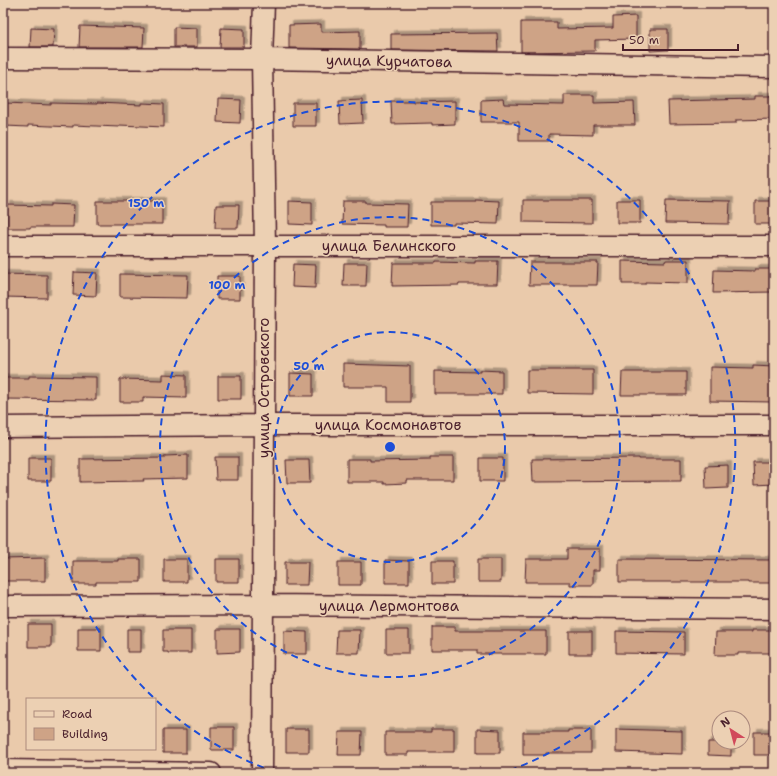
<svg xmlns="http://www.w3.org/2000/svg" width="777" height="776" viewBox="0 0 777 776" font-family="'Shantell Sans',sans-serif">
	<defs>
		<filter id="shadow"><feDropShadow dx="3.5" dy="-3.5" stdDeviation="0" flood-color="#0004"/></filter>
	</defs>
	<rect width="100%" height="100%" fill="#eacaab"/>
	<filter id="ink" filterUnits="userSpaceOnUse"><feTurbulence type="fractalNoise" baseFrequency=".025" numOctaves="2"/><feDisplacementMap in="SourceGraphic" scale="8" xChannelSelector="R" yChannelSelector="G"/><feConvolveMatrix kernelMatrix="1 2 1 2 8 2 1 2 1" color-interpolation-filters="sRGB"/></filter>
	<g filter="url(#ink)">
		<path fill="#cea386" stroke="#4a1f2b" filter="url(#shadow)" d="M636 16V39L595 40V51L521 52V22H557V29L613 28V17Z
			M321 24V32L360 31V49L289 48V25Z
			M80 26 144 28 143 47H79Z
			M174 27 197 28V47H174Z
			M31 28 54 29 53 47H30Z
			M221 28 244 29V47H220Z
			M650 29H668V50L650 51Z
			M497 33 498 51 391 50V34Z
			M564 95H594V103L634 102 635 125H593V135L549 134V141H519V122H481V100L503 99 504 104 564 105Z
			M755 96H774V119L736 120V123L669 124 668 101 755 99Z
			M218 99 241 100 240 123 217 122Z
			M362 100 363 123 340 124 339 101Z
			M391 101H414V102L455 101V124L432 125V123L392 124Z
			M6 103 51 105V103L97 104V103L142 105V103L164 104V127L119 125V127L73 125V127L28 125V127L5 126Z
			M293 103H316V126H293Z
			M476 200 499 201 498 224 454 223V225H431V202H476Z
			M523 200H592V223L523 222Z
			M617 200H640V223H617Z
			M666 200 730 201 729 224 665 223Z
			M97 201H162V224H97Z
			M289 201 312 202V225L289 224Z
			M343 201H366V203L408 204 407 227H384V225L342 224Z
			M755 201H774V224H755Z
			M51 204 74 205 73 227H30V228H7V205L51 206Z
			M216 205H239L238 228H215Z
			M666 260H688V283L645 282V284H622V261L665 262Z
			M475 261H498L497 284H459V285L392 286 393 263H436V262L475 263Z
			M530 262H598L597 285H529Z
			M344 263H367L366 286H343Z
			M293 264 316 265 315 288 292 287Z
			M755 269H774V292L713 293 714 270 755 271Z
			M74 272 97 273 96 296 73 295Z
			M3 274 47 275V298L3 297Z
			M120 274 188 275 187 298 120 297Z
			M217 276H240V299H217Z
			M343 364 410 366V402H388V387H343Z
			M753 365 774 366 773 402 710 401V367L753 368Z
			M480 370 502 371V394H435V371L480 372Z
			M527 370H593V394L527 393Z
			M622 372H686V395H621Z
			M290 373 313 374V396H290Z
			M163 374 186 375V398L143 397V402H120V379L163 380Z
			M29 376 96 377V400L3 399V378H29Z
			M218 376H241V399H218Z
			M188 455V478L143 479 144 481 80 482V459L165 458V456Z
			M215 457H238V480H216Z
			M430 457H453V480H407V483L384 484V482H347V459H370V461L430 460Z
			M28 458H51V481H28Z
			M480 458H503V481H480Z
			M639 458V459H681V481L533 482 532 459Z
			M286 460H309L310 483H287Z
			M753 462H774V484L754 485Z
			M728 465V488L706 489 705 466Z
			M567 549H600V570H593V585H570V582H525L526 559H567Z
			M45 558V581H3V559Z
			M118 559H141V582H96V584H73V561H118Z
			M164 559H187V582H164Z
			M216 559H239V582H216Z
			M478 559H501V582H478Z
			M619 559 772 560V583H749V582H619Z
			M385 560 409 561V583H385Z
			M432 561H453V584H432Z
			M285 562H308L307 585H285Z
			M338 562H361V585H338Z
			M28 624H51V647H28Z
			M432 627H455V631H546V654H477V650H432Z
			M78 628H101V651H78Z
			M127 629H141V652H127Z
			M217 629H240V652L217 653Z
			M163 630H191V653H168V652H163Z
			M337 630H360L359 653H336Z
			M386 630H409V653H386Z
			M752 630H774V653H738V655H715L716 632H752Z
			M284 631 307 632V654H284Z
			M569 631H592V654H569Z
			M616 631 684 632V654L616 653Z
			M211 727H234V750H211Z
			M286 729H309V752H286Z
			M431 729H454V752H408V755H385V732H431Z
			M477 729 500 730V753H477Z
			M616 729 682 731V754L616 752Z
			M163 730H186V753H163Z
			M568 730H591V753H546V755H523V732H568Z
			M339 732H362L361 755H338Z
			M754 732H774V755H754Z
			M708 742H731V756L708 755Z"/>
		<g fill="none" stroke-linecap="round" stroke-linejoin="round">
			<g stroke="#4a1f2b" stroke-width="23">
				<path id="minor" d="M3 58 262 59 774 67
					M3 246H774
					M3 427 264 425H774
					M3 606 262 605 774 609
					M3 770 211 773
					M262 773 265 246 262 59 264 3"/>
			</g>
			<use href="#minor" stroke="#ecd0b3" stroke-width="20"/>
		</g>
	</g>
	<g fill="none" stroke="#1d4ed8" stroke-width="2" stroke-dasharray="7 5">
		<circle cx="390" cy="447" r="115"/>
		<circle cx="390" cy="447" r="230"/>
		<path d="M275 772A345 345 0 0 1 157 701M153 697A345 345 0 1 1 505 772"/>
	</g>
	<g text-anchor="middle" stroke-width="3" stroke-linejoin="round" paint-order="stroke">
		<g font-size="15" fill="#4a1f2b" stroke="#ecd0b3">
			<text transform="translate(389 61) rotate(1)" y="5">улица Курчатова</text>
			<text x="389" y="251">улица Белинского</text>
			<text transform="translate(264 388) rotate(-90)" y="5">улица Островского</text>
			<text x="388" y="430">улица Космонавтов</text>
			<text x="389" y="611">улица Лермонтова</text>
		</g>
	</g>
	<circle cx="390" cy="447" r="6" fill="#1d4ed8" stroke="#ecd0b3" stroke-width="2"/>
	<g font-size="12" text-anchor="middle" font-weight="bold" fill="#1d4ed8" stroke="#ecd0b3" stroke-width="3" stroke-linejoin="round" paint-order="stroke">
		<text x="146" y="207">150 m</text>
		<text x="227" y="289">100 m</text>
		<text x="309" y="370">50 m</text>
	</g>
	<rect width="777" height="776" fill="none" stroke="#ecd0b3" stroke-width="16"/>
	<rect x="8" y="8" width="761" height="760" fill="none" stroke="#4a1f2b" stroke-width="1.5" filter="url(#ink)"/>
	<rect x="26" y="698" width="130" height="52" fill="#ecd0b3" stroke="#ab897d"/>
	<rect x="34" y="711" width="20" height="6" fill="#ecd0b3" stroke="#ab897d"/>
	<text x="62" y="718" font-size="12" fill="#4a1f2b">Road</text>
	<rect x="34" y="728" width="20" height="12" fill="#cea386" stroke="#ab897d"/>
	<text x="62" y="738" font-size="12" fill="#4a1f2b">Building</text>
	<g transform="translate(731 730) rotate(324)"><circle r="19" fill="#ecd0b3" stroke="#ab897d"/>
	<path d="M0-3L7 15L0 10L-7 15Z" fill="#d1495b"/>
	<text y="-6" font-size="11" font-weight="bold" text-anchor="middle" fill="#4a1f2b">N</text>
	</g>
	<path d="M623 44v6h115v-6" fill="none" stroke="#4a1f2b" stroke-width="2"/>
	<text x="629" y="44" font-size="12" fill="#4a1f2b" stroke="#ecd0b3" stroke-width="3" paint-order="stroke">50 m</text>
</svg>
